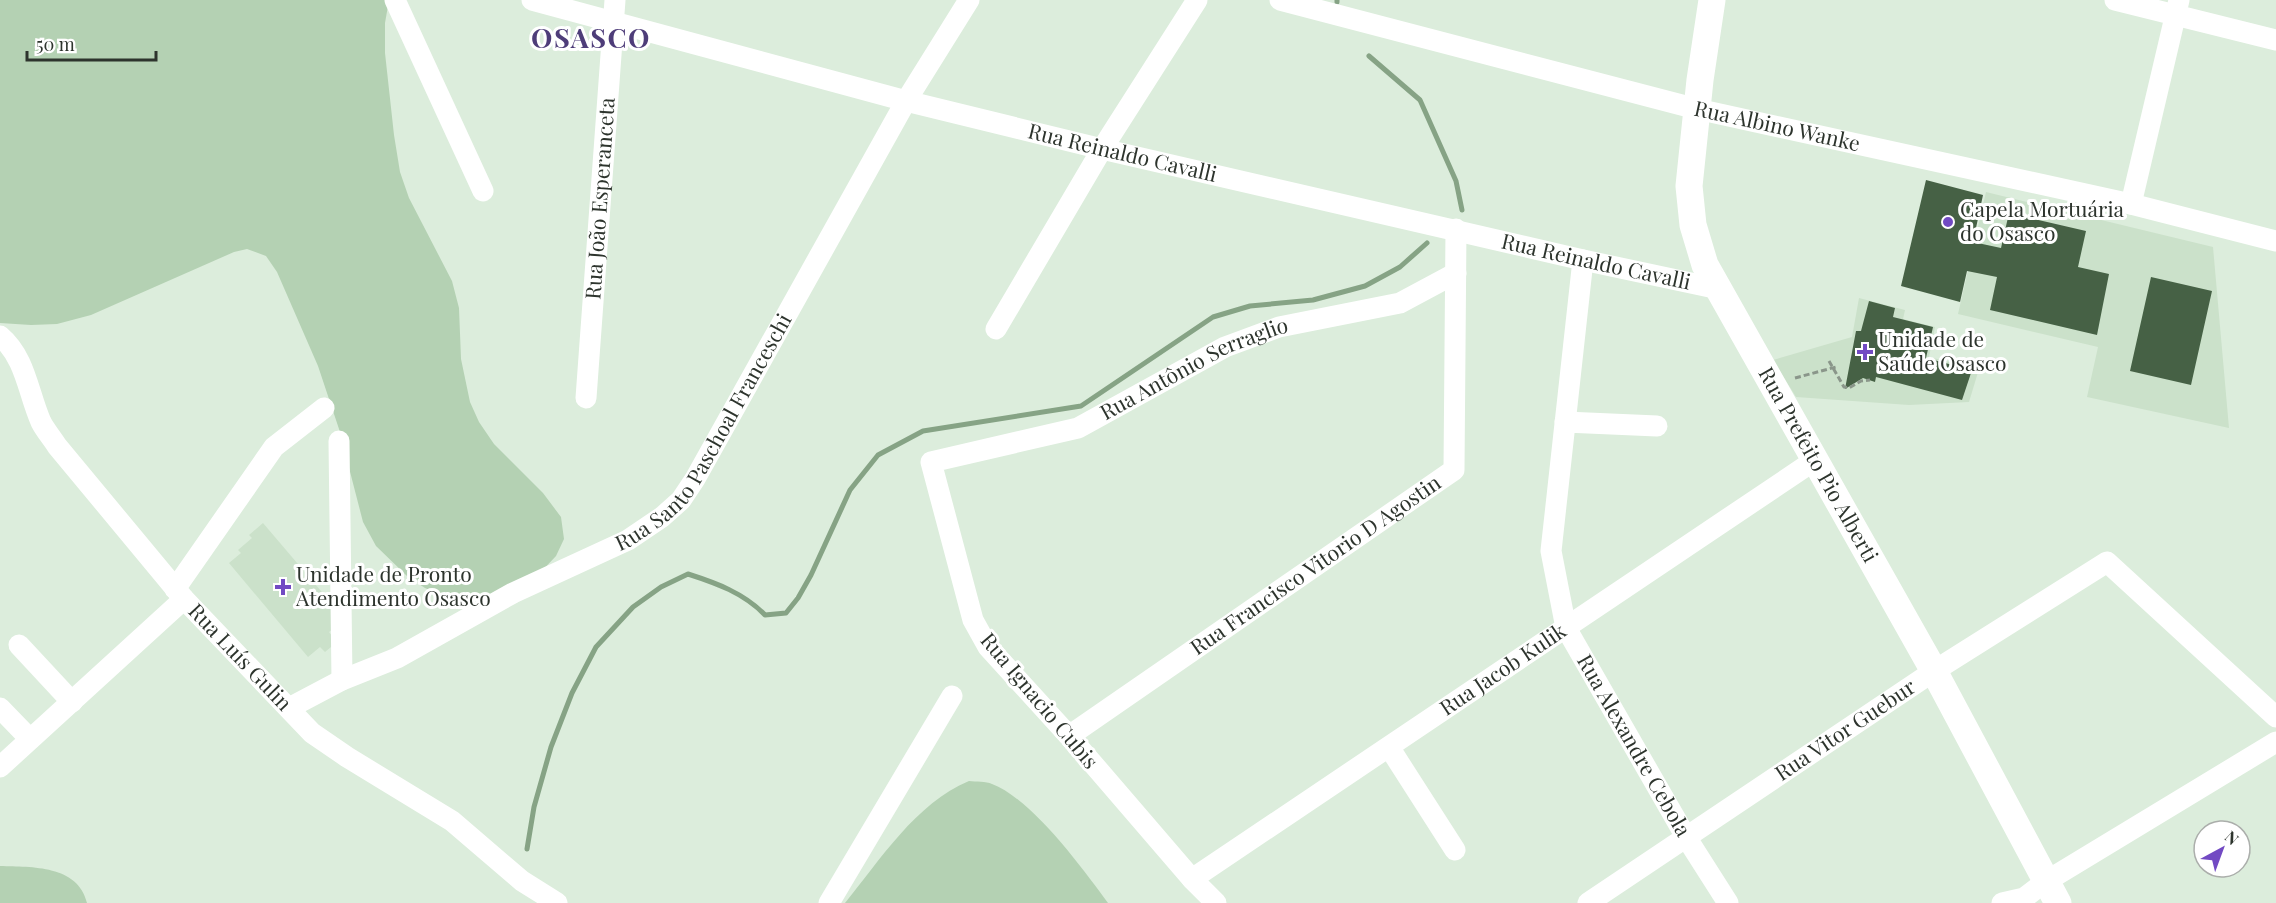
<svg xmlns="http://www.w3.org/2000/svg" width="2276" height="903" viewBox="0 0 2276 903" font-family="'Playfair Display',serif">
	<rect width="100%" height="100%" fill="#dceddc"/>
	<path fill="#cbe1ca" d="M1986 192 2213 247 2229 428 2087 397 2098 347 1958 314Z
		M1859 298 1905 310 1903 319 1935 327 1929 357 1979 369 1969 402 1909 405 1796 397 1773 360 1852 337Z
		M263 523 338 611V625L329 632 337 642 325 652 320 647 308 657 229 563 241 553 238 550 252 538 249 535Z"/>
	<path fill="#b4d1b3" d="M0 0H389L385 23V53L394 135 400 172 409 198 452 281 459 308 461 359 470 402 479 422 494 444 543 493 561 517 564 539 556 556 538 575 520 586 472 599 448 598 425 588 407 576 376 546 363 522 339 429 318 366 277 272 266 256 247 249 234 252 91 315 57 324 31 325 0 323Z
		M969 781C976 782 986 781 992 784 1032 799 1083 869 1108 903H845C880 860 916 803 969 781Z
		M0 866C32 867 78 865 87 903H0Z"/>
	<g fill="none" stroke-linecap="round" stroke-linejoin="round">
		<path stroke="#86a385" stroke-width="5" d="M1337 0V2
			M1369 56 1420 100 1456 181 1462 210
			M527 849 534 807 551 747 572 693 596 647 633 607 661 587 688 574C716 583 744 593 765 615L786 613 798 598 811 575 850 490 878 455 923 431 1081 406 1213 317 1250 306 1313 300 1365 286 1400 267 1427 243"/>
	</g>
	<path fill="#466145" d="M1926 180 1983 195 1973 242 2001 248 2009 213 2086 231 2078 267 2109 274 2097 335 1990 310 1997 277 1967 271 1960 302 1901 286Z
		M2151 277 2212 291 2191 385 2130 371Z
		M1869 301 1895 308 1893 317 1933 327 1926 358 1972 370 1962 400 1876 377 1875 382 1863 378 1845 389 1856 331H1861Z"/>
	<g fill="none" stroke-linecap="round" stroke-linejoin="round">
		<path stroke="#8a968a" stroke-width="3" stroke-dasharray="6 3" stroke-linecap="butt" d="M1829 361 1844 387 1849 388 1861 381 1870 380
			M1795 378 1836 367"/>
		<g stroke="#fff" stroke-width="21">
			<path d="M395 0 483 191"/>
			<path id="s1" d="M532 0 906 101 1102 149 1583 260 1719 289"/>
			<path id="s2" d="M1280 0 1697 109 2131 204 2276 241"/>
			<path d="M2115 0 2276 40"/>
			<path d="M2131 204 2179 0"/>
			<path id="s3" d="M1583 260 1551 551 1566 628 1686 837 1728 903"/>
			<path d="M996 329 1102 149 1197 0"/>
			<path id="s4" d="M0 336C26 358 28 393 41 422 45 430 52 438 57 446L184 599 312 733 347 757 452 821 522 881 557 903"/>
			<path id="s5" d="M586 398 615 0"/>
			<path d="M1565 422 1657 426"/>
			<path d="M339 441 342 680"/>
			<path d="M175 589 274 447 324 408"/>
			<path d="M19 645 72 702"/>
			<path d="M0 708 30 739"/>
			<path id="s6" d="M289 708 342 680 397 658 513 593 628 540 662 517 681 500 695 479 906 101 969 0"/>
			<path id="s7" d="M1069 736 1454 470 1456 229"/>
			<path d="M1389 747 1455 850"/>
			<path d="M0 767 184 599"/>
			<path id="s8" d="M1192 879 1815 460"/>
			<path d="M829 903 952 696"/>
			<path id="s9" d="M1216 903 1192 879 1069 736 988 647 973 620 931 462 1078 428 1225 347 1279 327 1400 303 1456 273"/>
			<path id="s10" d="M1588 903 1934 671 2107 562 2276 717"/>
			<path d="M2002 903 2024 898 2045 882 2276 742"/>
		</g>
		<path stroke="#fff" stroke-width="27" id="s11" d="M1712 0 1700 80 1689 186 1693 225 1705 265 1934 671 2058 903"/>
	</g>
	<g fill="#724ac3" stroke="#fff" stroke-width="2">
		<circle cx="1948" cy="222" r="6"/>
		<path d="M1862 343h6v6h6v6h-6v6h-6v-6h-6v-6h6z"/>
		<path d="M280 578h6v6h6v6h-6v6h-6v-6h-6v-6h6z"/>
	</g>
	<g text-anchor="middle" stroke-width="6" stroke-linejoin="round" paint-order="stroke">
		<g font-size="21" fill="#2d342d" stroke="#fff">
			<text dy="7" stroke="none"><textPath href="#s2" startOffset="513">Rua Albino Wanke</textPath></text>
			<text dy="7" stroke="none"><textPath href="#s1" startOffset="610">Rua Reinaldo Cavalli</textPath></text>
			<text dy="7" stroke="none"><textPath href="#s5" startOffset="200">Rua João Esperanceta</textPath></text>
			<text dy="7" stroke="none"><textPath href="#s1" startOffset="1096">Rua Reinaldo Cavalli</textPath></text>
			<text dy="7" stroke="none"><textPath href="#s9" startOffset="819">Rua Antônio Serraglio</textPath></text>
			<text dy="7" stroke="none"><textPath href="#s6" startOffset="512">Rua Santo Paschoal Franceschi</textPath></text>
			<text dy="7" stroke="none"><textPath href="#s11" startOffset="498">Rua Prefeito Pio Alberti</textPath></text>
			<text dy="7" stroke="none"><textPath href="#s7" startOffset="300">Rua Francisco Vitorio D Agostin</textPath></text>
			<text dy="7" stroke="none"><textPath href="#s4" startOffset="405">Rua Luís Gulin</textPath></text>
			<text dy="7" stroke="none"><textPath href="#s8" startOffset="375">Rua Jacob Kulik</textPath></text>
			<text transform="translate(1039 701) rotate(50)" y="7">Rua Ignacio Cubis</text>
			<text dy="7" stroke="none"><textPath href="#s10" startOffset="310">Rua Vitor Guebur</textPath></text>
			<text dy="7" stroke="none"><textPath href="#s3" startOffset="507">Rua Alexandre Cebola</textPath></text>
		</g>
		<g font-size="21" fill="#2d342d" stroke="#fff" text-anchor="start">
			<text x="1960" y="217">Capela Mortuária<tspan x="1960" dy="24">do Osasco</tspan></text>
			<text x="1878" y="347">Unidade de<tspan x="1878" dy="24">Saúde Osasco</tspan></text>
			<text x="296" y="582">Unidade de Pronto<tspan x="296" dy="24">Atendimento Osasco</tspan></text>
		</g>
		<g font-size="27" font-weight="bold" letter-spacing="1.5" fill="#4e3d79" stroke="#fff">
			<text x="591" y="48">OSASCO</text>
		</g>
	</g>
	<g transform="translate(2222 849) rotate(41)"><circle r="28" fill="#ffffff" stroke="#abaeab" stroke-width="1.5"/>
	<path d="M0-4.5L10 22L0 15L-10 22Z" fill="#724ac3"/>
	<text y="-9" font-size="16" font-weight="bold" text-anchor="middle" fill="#2d342d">N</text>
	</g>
	<path d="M27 51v9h129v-9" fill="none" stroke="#2d342d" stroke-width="3"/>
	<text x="36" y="51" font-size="18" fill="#2d342d" stroke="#ffffff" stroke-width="4.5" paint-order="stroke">50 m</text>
</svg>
